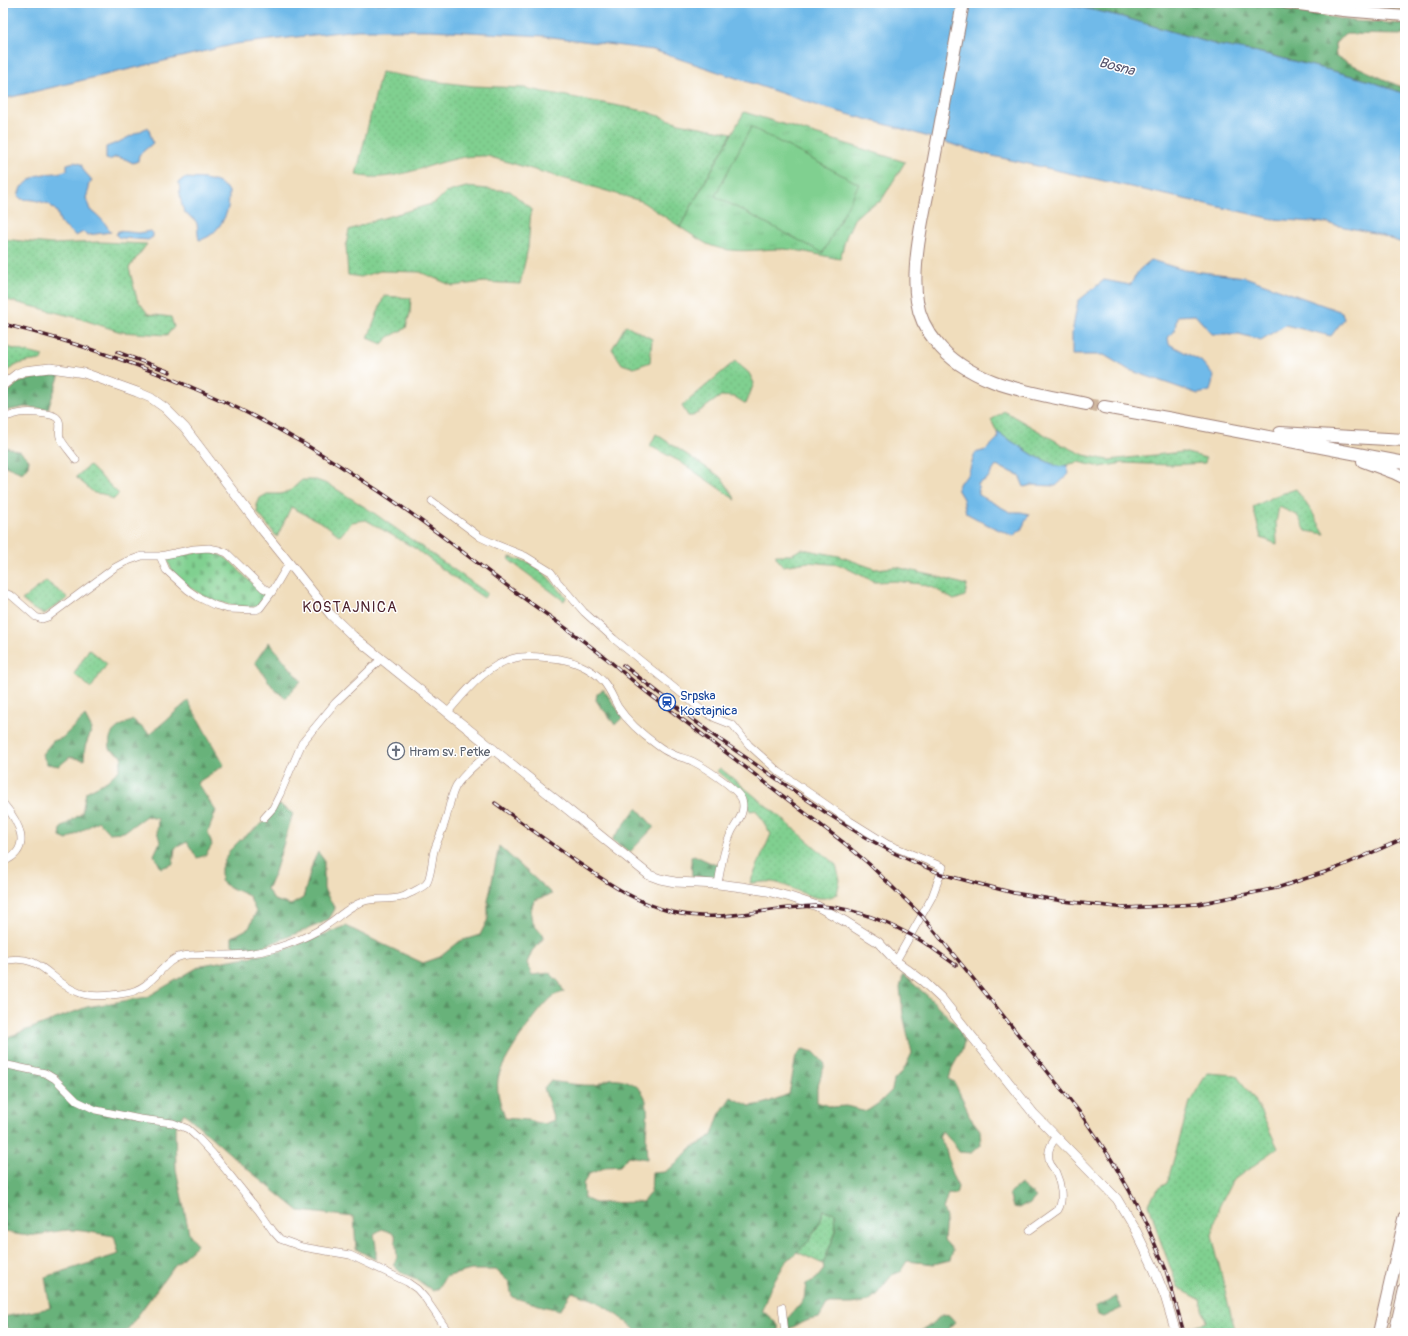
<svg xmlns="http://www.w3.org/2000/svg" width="1408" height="1336" viewBox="0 0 1408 1336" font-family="Pangolin,sans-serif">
	<defs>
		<pattern id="grass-dots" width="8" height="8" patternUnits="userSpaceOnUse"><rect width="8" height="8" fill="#80d090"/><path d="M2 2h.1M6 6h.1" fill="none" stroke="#70b27c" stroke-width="1.8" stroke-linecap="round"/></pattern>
		<pattern id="forest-firs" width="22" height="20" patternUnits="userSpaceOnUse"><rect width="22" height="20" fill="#68b27a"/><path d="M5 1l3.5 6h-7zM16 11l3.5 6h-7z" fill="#589064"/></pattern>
		<pattern id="cemetery-stones" width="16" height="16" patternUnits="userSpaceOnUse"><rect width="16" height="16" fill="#80d090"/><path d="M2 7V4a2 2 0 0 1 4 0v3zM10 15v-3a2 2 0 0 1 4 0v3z" fill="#70b27c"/></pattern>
		<pattern id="park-tufts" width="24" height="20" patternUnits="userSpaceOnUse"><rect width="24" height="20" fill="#80d090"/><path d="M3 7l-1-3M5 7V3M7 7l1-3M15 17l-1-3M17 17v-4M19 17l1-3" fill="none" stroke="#70b27c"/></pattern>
	</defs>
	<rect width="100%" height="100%" fill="#fff"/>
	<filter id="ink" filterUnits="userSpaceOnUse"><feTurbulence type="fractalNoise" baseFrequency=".025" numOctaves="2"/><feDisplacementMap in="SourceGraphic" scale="8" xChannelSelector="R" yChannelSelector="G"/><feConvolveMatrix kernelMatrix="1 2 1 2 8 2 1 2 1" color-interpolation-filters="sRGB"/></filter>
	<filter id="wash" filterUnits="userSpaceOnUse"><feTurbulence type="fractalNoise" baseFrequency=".012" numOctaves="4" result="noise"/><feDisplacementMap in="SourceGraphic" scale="16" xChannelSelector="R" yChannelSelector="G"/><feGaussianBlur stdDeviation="0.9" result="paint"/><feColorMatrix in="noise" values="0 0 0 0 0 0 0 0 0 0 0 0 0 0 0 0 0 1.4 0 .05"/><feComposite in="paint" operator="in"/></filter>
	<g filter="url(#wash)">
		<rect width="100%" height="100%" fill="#f0ddbc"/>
		<path fill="url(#grass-dots)" stroke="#65785e" d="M381 72 440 82 474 86 524 88 645 111 679 123 732 133 680 227 641 201 487 156C480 156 472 156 465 157 429 163 392 184 356 175Z
			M466 187 510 191 531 209 528 248 520 284 484 282 453 286 420 272 380 271 361 277 348 275 346 245 349 230 376 220 435 203 445 193Z
			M3 239 51 244 100 242 147 244 129 268 137 299 148 314 171 317 174 327 167 335 121 332 78 318 3 299Z
			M384 296 411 298 410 313 406 328 389 337 382 344 368 338Z
			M626 325 652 339 650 362 634 368 622 364 612 349Z
			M3 346 43 356 42 360C24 362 16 362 3 376Z
			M735 361 749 373 754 383 746 404 735 397 721 396 693 416H688L682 406Z
			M1004 411 1061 444 1084 455 1108 460 1183 452 1206 458 1205 463 1170 465 1123 463 1100 467 1078 462 1059 467 1035 456 997 432 991 420Z
			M656 434 722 478 736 500 679 461 650 446Z
			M89 465 119 494 113 500 103 494 94 493 76 477Z
			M302 480H316L330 485 371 511 487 593 484 598 438 566 416 549 366 520 352 522 340 536 326 525 291 507 277 537 258 513 257 505 260 498 267 494H281L291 490Z
			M1296 489 1312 512 1325 534 1306 531 1297 515 1279 507 1276 522 1277 544 1261 538 1253 507 1275 496Z
			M802 549 839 556 875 569 896 567 935 576 967 585 965 596 954 600 934 588 920 584 895 581 875 582 840 565 808 562 782 566 775 555H790Z
			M510 557 530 563 544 573 566 597 564 601 509 560Z
			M46 581 68 598 44 614 33 609 22 600Z
			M89 649 107 664 91 688 74 674Z
			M720 768 779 816 836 865 840 880 837 894C815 907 795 885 772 882 765 881 757 883 750 883L771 834 756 810 750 811 745 798 741 792 717 771Z
			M1207 1073 1236 1075 1255 1100 1278 1148 1232 1181 1219 1207 1212 1235 1229 1307 1236 1333H1189L1188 1328 1206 1322 1201 1300 1178 1288 1159 1237 1149 1204 1157 1189 1167 1183 1190 1102Z
			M823 1210 835 1212 836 1231 823 1264 797 1252C810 1240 820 1227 823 1210Z"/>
		<path fill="url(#forest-firs)" stroke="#596852" d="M1061 3H1252L1353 21 1405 24V35L1344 34 1335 44 1336 57 1401 87 1405 88V94L1370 81 1337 72 1257 52 1217 45 1119 16Z
			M1349 3H1405V9L1347 6Z
			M60 374 48 409 25 407 5 411 3 409V397L18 383 32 379Z
			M3 446 21 452 29 460 28 466 22 473 3 465Z
			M269 642 301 681 285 698 274 689 255 662Z
			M603 689 623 717 615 725 608 715 600 706 596 700 597 694Z
			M188 701 224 765 197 783 216 811 208 832 212 845 206 855 197 858 187 842 175 848 173 864 161 868 154 855 160 842 157 831 158 819 146 816 124 832 109 833 98 821 67 840 60 837 61 828 82 813 86 792 107 781 119 770 122 756 110 749C107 730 118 727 133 720L150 734Z
			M85 716 92 729 85 747 84 760 70 757 59 766 47 764 42 754 53 741 62 738Z
			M278 804 293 813 274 875 267 889 274 900 291 905 303 898 313 862 318 852 324 860V889L335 909 329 919 320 924 265 946 242 950 232 945V937L249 928 256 912 249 896 227 886 221 881V868L229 851 241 839 267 820Z
			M637 808 654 827 630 852 612 840Z
			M499 846 552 894 535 900C526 917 533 925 545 937L532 951 527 963 532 975 550 973 559 982 564 992C561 993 557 994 555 995 541 1004 500 1063 498 1079 496 1093 501 1105 505 1118L527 1120 544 1124 554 1120 544 1088 550 1081C565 1083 581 1086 596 1085 601 1084 605 1080 610 1079 625 1077 643 1086 646 1101 649 1114 646 1127 646 1141 646 1147 647 1153 647 1159L628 1156 620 1166 607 1167 589 1174 583 1184 584 1198 595 1203 642 1202 651 1192 652 1173 664 1172 675 1165 691 1148 703 1142 712 1135 719 1115 731 1097 750 1106 763 1104 789 1094 796 1056 803 1049 814 1052 825 1064 817 1088V1102L831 1107 846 1106 867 1111 879 1103 892 1090 894 1080 903 1071 912 1053 903 1015 900 988 903 975 930 998 958 1027 964 1042 962 1050 952 1068 949 1079 954 1082 966 1106 969 1116 980 1130 981 1145 972 1153 959 1152 953 1143 942 1131 939 1137 946 1149 952 1175 958 1187 956 1194 948 1193 943 1209 946 1218 944 1240 953 1250 950 1260 934 1264 907 1261 900 1272 892 1275 877 1294 869 1301 852 1304H827L819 1318 809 1320 788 1329V1318L804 1299 806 1284 816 1279 824 1269 823 1264 836 1231 835 1213 823 1210 821 1220 808 1242 785 1263 770 1289 762 1310 778 1325 779 1333H639L619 1316 594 1300 572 1292 560 1310 546 1307 512 1297 509 1282 496 1270H471L445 1277 439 1288 433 1291 416 1279 400 1272 393 1265 397 1258 395 1234 382 1229 374 1234 376 1246V1260L356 1249 354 1217 299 1211 246 1168 184 1113 175 1129 176 1169 189 1233 197 1245 174 1266 125 1333H14L3 1325V1317L50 1308 45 1277 119 1254 114 1236C100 1234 82 1230 68 1230 42 1232 30 1241 3 1230V1039L87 1007 147 997 202 965 281 951 346 926 378 942 423 963 440 957 460 941 480 935 488 919V901Z
			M694 855 713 864 719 865 716 878 692 876 691 857Z
			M1020 1184 1036 1197 1029 1205H1024L1019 1208 1013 1207 1009 1194Z
			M1116 1296 1122 1308 1103 1317 1098 1315 1096 1307Z
			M942 1315 950 1316 955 1322 944 1333H920Z"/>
		<path fill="url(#cemetery-stones)" stroke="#65785e" d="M197 552C230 551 230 564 252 583 256 587 262 591 267 594 264 598 262 604 257 606 253 608 247 607 242 606 218 605 187 591 172 570 170 567 169 563 167 559Z"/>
		<path fill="url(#park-tufts)" stroke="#65785e" d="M744 112 905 162 881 201 865 209 854 219 846 237 840 259C822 256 802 250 783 249 756 249 732 255 707 244 698 239 689 233 680 227Z"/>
		<path fill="#80d090" stroke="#65785e" d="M751 127 859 184 823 253 715 196Z"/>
		<path fill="#70bae9" stroke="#5d6c8a" d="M3 3H1061L1119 16 1217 45 1257 52 1337 72 1370 81 1405 94V244L1374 233 1325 223 1273 219 984 154 899 128 825 108 653 50 544 36 430 30H357L236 44 3 99Z
			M148 127 153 143 139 155 138 161 133 163 125 159 116 157 109 160 106 159V147L119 142Z
			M74 162 81 164 84 171 92 180 88 186 89 189 86 198 90 210C98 214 106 224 111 232L88 235 83 232 76 236 61 224 57 212 49 204 34 200 21 199 18 196 21 187C27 184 31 178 36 176 46 172 57 175 67 170V164Z
			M184 178C202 179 216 177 229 191 229 199 229 207 226 214 221 226 212 238 199 240 197 233 198 228 197 224 195 217 187 217 184 211 180 203 180 191 179 182Z
			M118 231 139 233 150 231 153 233V237L148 240 122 238 118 237 116 235Z
			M1151 260 1184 270 1245 277 1342 312 1344 319 1331 336 1285 325 1261 340 1239 334H1212L1195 315 1177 316 1175 329 1168 338 1169 344 1201 361 1214 376 1210 391 1198 394 1129 370 1104 355H1072V333L1078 301 1104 280 1130 285 1139 270Z
			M997 432 1035 456 1059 467 1067 465 1069 474 1056 486 1032 485 1024 487 1019 475 996 466 987 479 978 484 979 495 1010 512H1021L1029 514 1021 530 1013 536 988 525 966 513 963 499 957 489 960 482 968 475 975 453 986 450 998 438Z"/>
	</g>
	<g filter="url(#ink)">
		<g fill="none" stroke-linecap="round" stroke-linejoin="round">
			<path stroke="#cfb79f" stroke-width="12" stroke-dasharray="12 6" stroke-linecap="butt" d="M1086 404 1104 407"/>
			<g stroke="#9d7e74" stroke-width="8">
				<path id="street" d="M3 418C20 412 29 411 46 414 50 415 55 415 58 419 62 424 58 431 60 437 61 442 72 454 76 460
					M432 501 480 537 495 544 525 556 551 572 558 582 584 612 614 639 703 711 715 718 733 725 749 745 779 772 850 821 887 844 943 867 932 897 896 961
					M160 556 166 570 188 590 198 597 214 605 228 609 256 610 260 608 272 592 289 563
					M3 592 12 596 36 617 42 619 48 617 114 568 125 562 142 556H160L194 549 209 548 219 550 227 553 263 588 272 592
					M448 712C466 691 486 665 515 658 527 655 539 657 551 658 570 659 590 667 603 681 610 689 613 698 618 707 628 722 643 735 657 745 661 748 665 751 670 753 677 757 685 758 692 761 704 767 738 789 742 800 746 812 737 822 732 831 724 848 721 866 718 884
					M3 803C19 822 34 849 3 862
					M264 818 273 808 280 794 302 743 335 703 381 659
					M3 961C42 951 50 983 80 993 92 998 114 995 126 993 154 989 162 960 182 956 196 953 211 955 225 955 241 955 257 953 272 949 288 945 315 934 328 924 339 917 349 906 362 902 375 897 389 901 402 897 406 896 409 893 413 892 418 889 423 887 426 884 431 879 432 858 434 851 437 841 442 832 445 822 449 810 450 797 456 786 465 772 481 760 494 749
					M3 1064 45 1073 55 1079 77 1101 96 1110 140 1119 173 1123 188 1129 199 1139 213 1154 259 1211 273 1231 280 1239 302 1247 350 1255 407 1282 417 1289 425 1298 449 1333
					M1030 1230 1058 1210C1064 1200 1061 1184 1056 1173 1055 1169 1051 1166 1050 1163 1046 1152 1050 1144 1057 1137
					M782 1307 785 1333"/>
			</g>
			<g stroke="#9d7e74" stroke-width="10">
				<path id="secondary" d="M3 385 17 374 24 371 50 368 65 370 84 373 137 392 151 398 165 408 185 428 260 527 331 615 353 636 649 875 660 879 675 882 718 884 742 887 767 891 790 897 817 906 846 922 878 942 896 961 924 982 942 999 1034 1114 1117 1199 1136 1231 1152 1264 1165 1296 1176 1333"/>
			</g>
			<g stroke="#9d7e74" stroke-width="12">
				<path id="primary" d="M1285 3 1343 11 1405 16"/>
			</g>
			<g stroke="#9d7e74" stroke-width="14">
				<path id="highway" d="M963 3C952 62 941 122 930 181 923 216 911 267 917 301 919 316 926 330 936 342 970 386 1035 393 1086 404
					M1104 407 1184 421 1405 463
					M1280 433 1405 440
					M1363 461 1395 473 1405 478
					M1379 1333 1405 1219
					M1395 1333 1405 1289"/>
			</g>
			<use href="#street" stroke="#fff" stroke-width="7"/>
			<use href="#secondary" stroke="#fff" stroke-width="9"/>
			<use href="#primary" stroke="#fff" stroke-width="10"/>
			<use href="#highway" stroke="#fff" stroke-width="12"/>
			<g stroke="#4a1f2b" stroke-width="3.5">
				<path id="rail" d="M3 324C76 342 147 367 216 398 269 422 320 452 368 484 420 517 468 557 518 594 547 615 578 636 607 659 622 671 637 685 653 697 717 746 781 794 844 843L869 864 922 916 994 1004 1081 1114 1111 1159 1129 1190 1145 1221 1166 1270 1184 1333
					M117 352 170 372
					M623 665 713 735 825 812 863 836 896 854 941 874 1014 893 1063 901 1125 908 1198 904 1277 888 1337 868 1405 838
					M495 803C525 825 555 847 586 868 612 886 640 904 672 912 724 924 765 907 816 906 848 906 883 920 911 935 927 943 941 955 956 965"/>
			</g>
			<use href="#rail" stroke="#fff" stroke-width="2" stroke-dasharray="6" stroke-linecap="butt"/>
		</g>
	</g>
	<defs>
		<g id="station-ring" transform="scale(0.9)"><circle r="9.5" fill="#fff" stroke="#1a4fb4" stroke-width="1.5"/><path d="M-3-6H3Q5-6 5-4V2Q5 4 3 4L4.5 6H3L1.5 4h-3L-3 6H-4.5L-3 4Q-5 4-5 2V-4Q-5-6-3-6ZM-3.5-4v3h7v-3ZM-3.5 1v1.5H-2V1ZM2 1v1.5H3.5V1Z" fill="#1a4fb4"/></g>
		<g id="church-ring" transform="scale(0.9)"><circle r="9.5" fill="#fff" stroke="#6b7280" stroke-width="1.5"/><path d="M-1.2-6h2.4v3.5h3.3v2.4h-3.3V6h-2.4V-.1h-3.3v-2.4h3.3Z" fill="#6b7280"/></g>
	</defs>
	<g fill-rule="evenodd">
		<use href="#station-ring" x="667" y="702"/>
		<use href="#church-ring" x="396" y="751"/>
	</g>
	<g text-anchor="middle" stroke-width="3" stroke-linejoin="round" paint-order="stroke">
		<g font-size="13" fill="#164399" stroke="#fff" text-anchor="start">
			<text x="680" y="700">Srpska<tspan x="680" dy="15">Kostajnica</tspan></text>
		</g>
		<g font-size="13" fill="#5b616d" stroke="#fff" text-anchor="start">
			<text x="409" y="756">Hram sv. Petke</text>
		</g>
		<g font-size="14" font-style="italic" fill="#57556e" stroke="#fff">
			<text transform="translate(1117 66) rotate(15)" y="5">Bosna</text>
		</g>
		<g font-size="15" letter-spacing="1" fill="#4a1f2b" stroke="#fff">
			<text x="350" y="612">KOSTAJNICA</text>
		</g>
	</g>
	<rect width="1408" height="1336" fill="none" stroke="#fff" stroke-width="16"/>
</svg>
